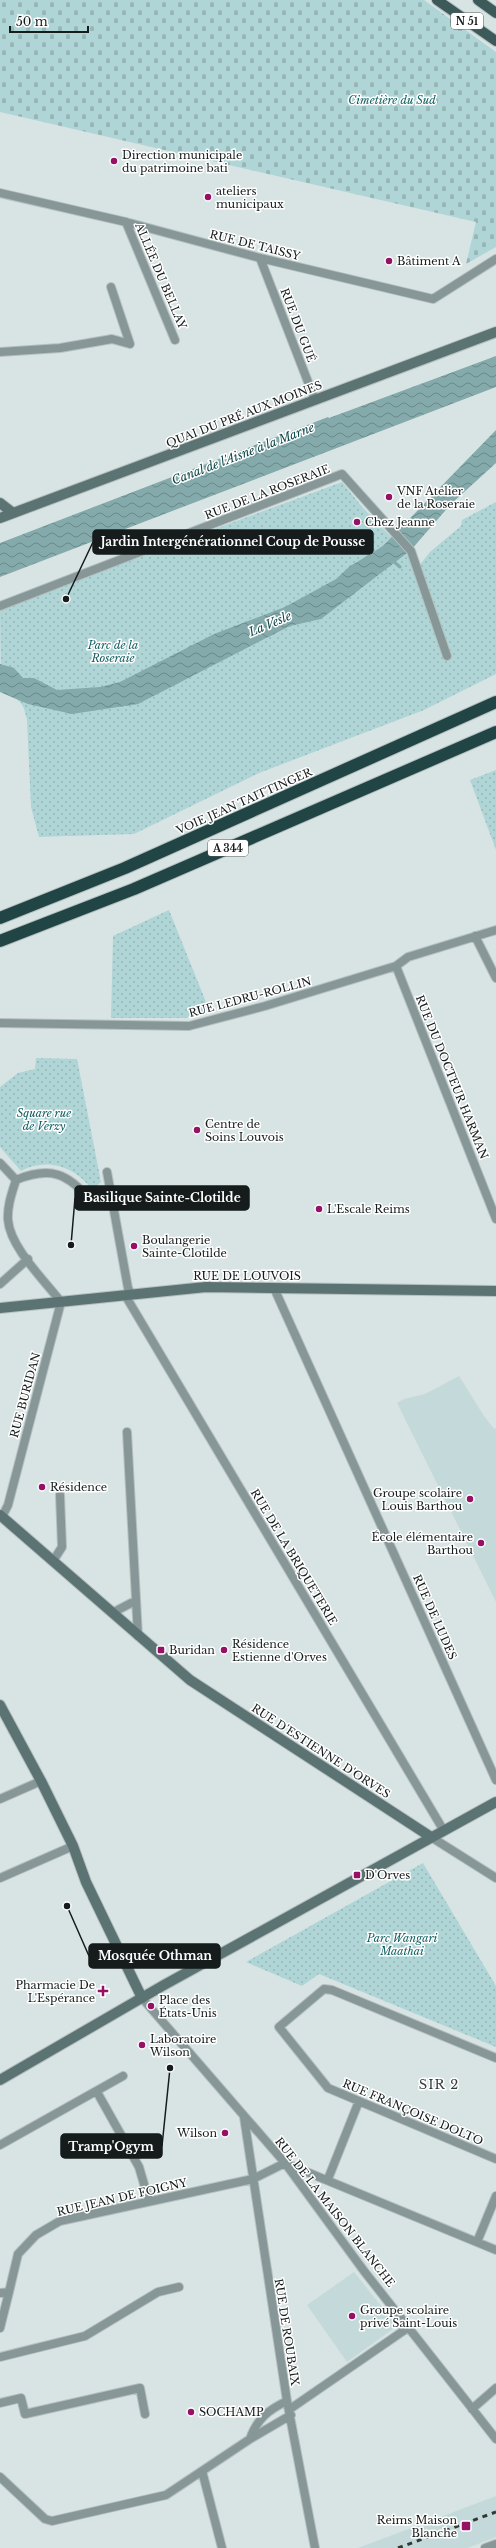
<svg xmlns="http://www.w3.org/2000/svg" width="496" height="2548" viewBox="0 0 496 2548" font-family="'Libre Baskerville',serif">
	<defs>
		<pattern id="cemetery-stones" width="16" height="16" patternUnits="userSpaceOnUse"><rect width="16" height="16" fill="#afd5d6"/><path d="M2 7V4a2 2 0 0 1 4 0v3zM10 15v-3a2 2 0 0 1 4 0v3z" fill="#96b6b7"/></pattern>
		<pattern id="park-dots" width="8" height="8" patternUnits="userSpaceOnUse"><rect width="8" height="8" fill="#afd5d6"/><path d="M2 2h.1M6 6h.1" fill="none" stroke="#96b6b7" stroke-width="1.8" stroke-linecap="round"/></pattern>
		<pattern id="water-waves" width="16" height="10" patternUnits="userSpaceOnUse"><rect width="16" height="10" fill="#84aaab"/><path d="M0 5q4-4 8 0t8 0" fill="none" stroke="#6b8a8a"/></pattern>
	</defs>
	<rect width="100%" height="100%" fill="#d8e4e4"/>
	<path fill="#c4dada" d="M459 1376 484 1416 494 1429 496 1428V1602L397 1403 404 1399 425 1394Z
		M354 2272 397 2326 347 2362 307 2305Z
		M496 2496V2537L468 2548H358Z"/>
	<path fill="url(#cemetery-stones)" d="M0 0H424L496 52V247L466 264 476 222 0 112Z"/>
	<path fill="url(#park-dots)" d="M342 482 363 508 408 554 415 571 430 552 461 526 462 520 496 502V674L424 710 259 773 134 834 39 837 31 807 27 720C23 700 19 700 1 692L0 608Z
		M496 770V850L470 780Z
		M169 910 210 1012 185 1018H111L113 936Z
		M36 1058 77 1059 101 1182 92 1190C76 1167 47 1157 21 1171L0 1147V1087L18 1073 35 1069Z
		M423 1863 496 1986V2047L319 1974 302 1986 246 1962Z"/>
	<path fill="url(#water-waves)" d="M496 356V387L0 577V543L328 417 329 418Z
		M496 430V463L451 504 411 550 321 619 290 626 274 634 138 704 72 714 28 704 0 692V664L14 668 23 678H34L57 690 100 687 120 682 214 634 285 607 336 579 349 567 383 546Z"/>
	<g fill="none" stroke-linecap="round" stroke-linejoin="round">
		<path stroke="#84aaab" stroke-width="3" d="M392 560 400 567"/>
		<g stroke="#b5c0c0" stroke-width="10">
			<path id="street" d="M0 193 126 222 260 258 433 299 496 259
				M126 222 175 340
				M260 258 315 400
				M0 352 60 348 112 339 130 344 111 287
				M0 606 342 474 411 551 447 656
				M475 936 496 978
				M396 966 496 1219
				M0 1023 189 1026 265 1006 396 966 408 957 496 930
				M0 1163 16 1180
				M107 1172 128 1288 131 1294
				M0 1284 28 1259
				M274 1288 496 1780
				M125 1295 444 1831
				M127 1432 138 1636
				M2 1517 8 1505 61 1302C44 1280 10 1247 8 1220 7 1206 12 1193 16 1180 50 1166 68 1173 91 1201L111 1196
				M53 1561 62 1547 60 1495
				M112 1613 135 1601
				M0 1799 41 1781
				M431 1837 496 1878
				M0 1878 73 1846
				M142 1998 285 2163 364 2271 496 2439
				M496 2058 332 1990 324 1989 279 2027 328 2088 496 2159
				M97 2092 139 2167 149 2201
				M244 2117 287 2401 315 2548
				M0 2145 123 2076
				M285 2163 496 2250
				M328 2179 359 2101
				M477 2242 496 2196
				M0 2293 9 2292 18 2254 36 2235 60 2221 253 2179 285 2163
				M0 2328 9 2292
				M0 2357 85 2336 158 2292 179 2287
				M0 2403 21 2398 25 2414 140 2388 145 2414
				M290 2409 409 2327
				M472 2409 496 2388
				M250 2439C257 2419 268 2410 287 2401
				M202 2471 222 2548
				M0 2477 45 2519 52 2521 166 2495 250 2439 291 2415
				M485 2548 496 2544"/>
		</g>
		<g stroke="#b5c0c0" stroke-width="12">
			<path id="secondary" d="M0 503 13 513
				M0 518 496 332
				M0 1308 206 1287 496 1291
				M0 1515 190 1680 431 1837
				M0 1705 41 1781 73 1846 86 1882 142 1998
				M0 2080 164 1985 496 1802"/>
		</g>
		<g stroke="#b5c0c0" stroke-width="12">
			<path id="primary" d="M437 0 496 41
				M478 0 496 13"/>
		</g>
		<g stroke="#b5c0c0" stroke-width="14">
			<path id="highway" d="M0 918 125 868 496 702
				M0 941 134 889 496 732"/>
		</g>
		<use href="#street" stroke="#879797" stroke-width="8"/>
		<use href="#secondary" stroke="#5c7374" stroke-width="10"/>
		<use href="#primary" stroke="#3d5a5b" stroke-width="10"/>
		<use href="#highway" stroke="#214445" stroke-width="12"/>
		<path stroke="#333939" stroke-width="3" stroke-dasharray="5 5" stroke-linecap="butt" d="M398 2548 496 2512"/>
	</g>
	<g fill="#961066" stroke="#fff" stroke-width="1.5">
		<circle cx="114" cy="161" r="4"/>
		<circle cx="208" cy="197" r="4"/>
		<circle cx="389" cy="261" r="4"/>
		<circle cx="389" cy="497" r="4"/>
		<circle cx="357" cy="522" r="4"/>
		<circle cx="197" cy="1130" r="4"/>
		<circle cx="319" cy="1209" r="4"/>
		<circle cx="134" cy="1246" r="4"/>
		<circle cx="42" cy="1487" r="4"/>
		<circle cx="470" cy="1499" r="4"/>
		<circle cx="481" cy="1543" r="4"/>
		<rect x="157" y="1646" width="8" height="8" rx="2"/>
		<circle cx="224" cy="1650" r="4"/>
		<rect x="353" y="1871" width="8" height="8" rx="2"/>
		<path d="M101 1985h4v4h4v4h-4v4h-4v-4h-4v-4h4z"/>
		<circle cx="151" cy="2006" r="4"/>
		<circle cx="142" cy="2045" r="4"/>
		<circle cx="225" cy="2133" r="4"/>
		<circle cx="352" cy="2316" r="4"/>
		<circle cx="191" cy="2412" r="4"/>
		<rect x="461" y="2521" width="10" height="10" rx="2"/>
	</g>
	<g text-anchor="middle" stroke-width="3" stroke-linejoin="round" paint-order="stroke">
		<g fill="#fff" stroke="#5c5f5f" stroke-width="1">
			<rect x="451" y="13" width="32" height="16" rx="3"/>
			<rect x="208" y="840" width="40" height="16" rx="3"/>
		</g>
		<g font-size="10" font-weight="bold" fill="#161b1b">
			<text x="467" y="25">N 51</text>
			<text x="228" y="852">A 344</text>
		</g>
		<g font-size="11" font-style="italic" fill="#0f5e61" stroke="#fff">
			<text x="392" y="104">Cimetière du Sud</text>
			<text x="113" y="649">Parc de la<tspan x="113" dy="13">Roseraie</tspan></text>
			<text x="44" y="1117">Square rue<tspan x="44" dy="13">de Verzy</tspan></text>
			<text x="402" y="1942">Parc Wangari<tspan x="402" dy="13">Maathai</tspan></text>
		</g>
		<g font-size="11" fill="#161b1b" stroke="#fff" text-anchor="start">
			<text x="122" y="159">Direction municipale<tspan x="122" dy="13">du patrimoine bati</tspan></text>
			<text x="216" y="195">ateliers<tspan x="216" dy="13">municipaux</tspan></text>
			<text x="397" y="265">Bâtiment A</text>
			<text x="397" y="495">VNF Atelier<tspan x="397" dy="13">de la Roseraie</tspan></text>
			<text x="365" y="526">Chez Jeanne</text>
			<text x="205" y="1128">Centre de<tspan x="205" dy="13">Soins Louvois</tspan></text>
			<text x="327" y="1213">L'Escale Reims</text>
			<text x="142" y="1244">Boulangerie<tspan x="142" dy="13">Sainte-Clotilde</tspan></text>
			<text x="50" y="1491">Résidence</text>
			<text x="462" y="1497" text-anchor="end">Groupe scolaire<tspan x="462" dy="13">Louis Barthou</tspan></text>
			<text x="473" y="1541" text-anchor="end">École élémentaire<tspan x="473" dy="13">Barthou</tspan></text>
			<text x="232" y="1648">Résidence<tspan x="232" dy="13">Estienne d'Orves</tspan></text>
			<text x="169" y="1654">Buridan</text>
			<text x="365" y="1879">D'Orves</text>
			<text x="95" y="1989" text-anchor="end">Pharmacie De<tspan x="95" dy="13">L'Espérance</tspan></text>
			<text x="159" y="2004">Place des<tspan x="159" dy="13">États-Unis</tspan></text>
			<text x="150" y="2043">Laboratoire<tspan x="150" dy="13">Wilson</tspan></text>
			<text x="217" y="2137" text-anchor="end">Wilson</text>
			<text x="360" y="2314">Groupe scolaire<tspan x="360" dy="13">privé Saint-Louis</tspan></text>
			<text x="199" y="2416">SOCHAMP</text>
			<text x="457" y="2524" text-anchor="end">Reims Maison<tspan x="457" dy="13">Blanche</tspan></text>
		</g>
		<g font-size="11" fill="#161b1b" stroke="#fff">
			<text transform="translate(255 245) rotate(14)" y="4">RUE DE TAISSY</text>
			<text transform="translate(161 276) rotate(67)" y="4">ALLÉE DU BELLAY</text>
			<text transform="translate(298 325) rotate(69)" y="4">RUE DU GUÉ</text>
			<text transform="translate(244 414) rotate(-21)" y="4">QUAI DU PRÉ AUX MOINES</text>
			<text transform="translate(267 492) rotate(-21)" y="4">RUE DE LA ROSERAIE</text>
			<text transform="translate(244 801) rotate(-24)" y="4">VOIE JEAN TAITTINGER</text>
			<text transform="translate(250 997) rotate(-15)" y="4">RUE LEDRU-ROLLIN</text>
			<text transform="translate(452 1077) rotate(68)" y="4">RUE DU DOCTEUR HARMAN</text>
			<text x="247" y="1280">RUE DE LOUVOIS</text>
			<text transform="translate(25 1395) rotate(-75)" y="4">RUE BURIDAN</text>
			<text transform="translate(294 1557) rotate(59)" y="4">RUE DE LA BRIQUETERIE</text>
			<text transform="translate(435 1617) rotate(66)" y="4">RUE DE LUDES</text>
			<text transform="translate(321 1751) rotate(33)" y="4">RUE D'ESTIENNE D'ORVES</text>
			<text transform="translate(413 2112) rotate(23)" y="4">RUE FRANÇOISE DOLTO</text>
			<text transform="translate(122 2197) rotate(-13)" y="4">RUE JEAN DE FOIGNY</text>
			<text transform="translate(335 2212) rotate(52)" y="4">RUE DE LA MAISON BLANCHE</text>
			<text transform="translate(287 2332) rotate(81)" y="4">RUE DE ROUBAIX</text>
		</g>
		<g font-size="12" font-style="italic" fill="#0d4749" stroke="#fff">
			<text transform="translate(243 454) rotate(-21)" y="4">Canal de l'Aisne à la Marne</text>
			<text transform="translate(270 624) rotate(-23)" y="4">La Vesle</text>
		</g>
		<g font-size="13" letter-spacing="1" fill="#353e3f" stroke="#fff">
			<text x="439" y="2089">SIR 2</text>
		</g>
	</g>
	<path fill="none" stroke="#161b1b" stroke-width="1.5" d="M66 599L93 542M71 1245L75 1198M67 1906L89 1956M170 2068L162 2146"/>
	<g fill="#161b1b" stroke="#fff" stroke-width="1.5">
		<circle cx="66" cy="599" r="4"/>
		<circle cx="71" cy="1245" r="4"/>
		<circle cx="67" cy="1906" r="4"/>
		<circle cx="170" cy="2068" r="4"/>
	</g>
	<g fill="#161b1b" stroke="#161b1b" stroke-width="1.5">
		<rect x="93" y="530" width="280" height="24" rx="4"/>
		<rect x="75" y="1186" width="174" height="24" rx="4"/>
		<rect x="89" y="1944" width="131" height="24" rx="4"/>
		<rect x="61" y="2134" width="101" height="24" rx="4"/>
	</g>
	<g font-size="12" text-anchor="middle" font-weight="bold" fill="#fff">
		<text x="233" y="546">Jardin Intergénérationnel Coup de Pousse</text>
		<text x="162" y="1202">Basilique Sainte-Clotilde</text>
		<text x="155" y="1960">Mosquée Othman</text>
		<text x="111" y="2151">Tramp'Ogym</text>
	</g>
	<path d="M10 26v6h78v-6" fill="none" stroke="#161b1b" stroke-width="2"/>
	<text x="16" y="26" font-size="12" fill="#161b1b" stroke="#ffffff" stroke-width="3" paint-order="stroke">50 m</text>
</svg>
